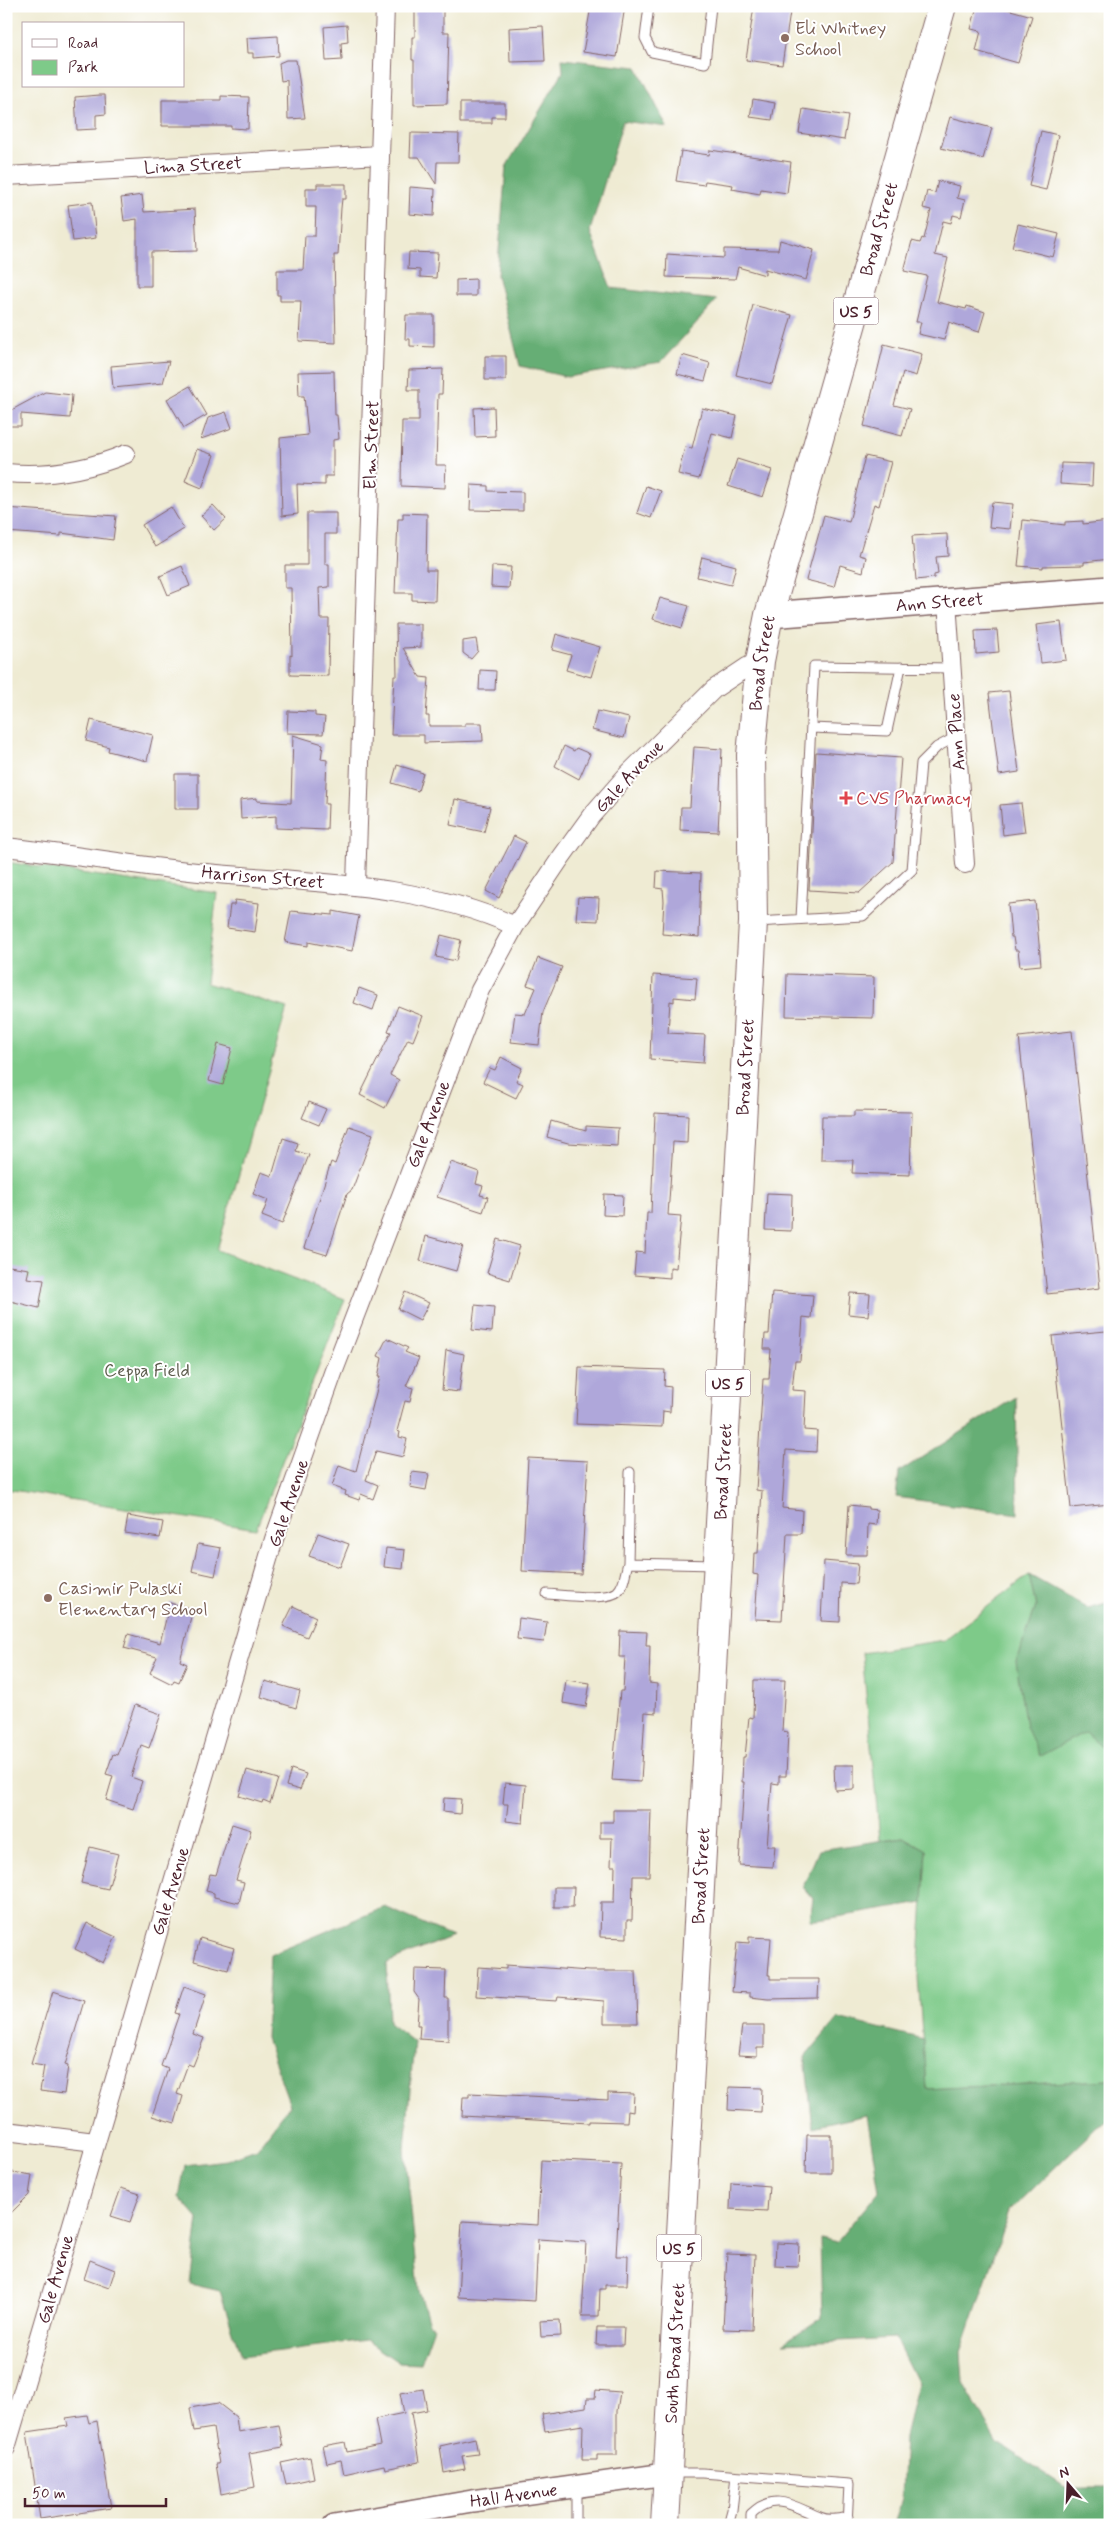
<svg xmlns="http://www.w3.org/2000/svg" width="1116" height="2531" viewBox="0 0 1116 2531" font-family="Mynerve,sans-serif">
	<rect width="100%" height="100%" fill="#fff"/>
	<filter id="ink" filterUnits="userSpaceOnUse"><feTurbulence type="fractalNoise" baseFrequency=".02" numOctaves="2"/><feDisplacementMap in="SourceGraphic" scale="10" xChannelSelector="R" yChannelSelector="G"/><feConvolveMatrix kernelMatrix="1 2 1 2 8 2 1 2 1" color-interpolation-filters="sRGB"/></filter>
	<filter id="wash" filterUnits="userSpaceOnUse"><feTurbulence type="fractalNoise" baseFrequency=".0096" numOctaves="4" result="noise"/><feDisplacementMap in="SourceGraphic" scale="20" xChannelSelector="R" yChannelSelector="G"/><feGaussianBlur stdDeviation="1.12" result="paint"/><feColorMatrix in="noise" values="0 0 0 0 0 0 0 0 0 0 0 0 0 0 0 0 0 1.4 0 .05"/><feComposite in="paint" operator="in"/></filter>
	<g filter="url(#wash)">
		<rect width="100%" height="100%" fill="#efebd3"/>
		<path fill="#7eca89" stroke="#64745a" d="M6 862 217 893 206 983 287 1008 217 1250 345 1299 256 1529 6 1489Z
			M1029 1575 1036 1607 1016 1662 1110 1755V2080L926 2089 918 1977 926 1850 903 1837 880 1840 862 1653 944 1640Z"/>
		<path fill="#66ae75" stroke="#586650" d="M562 59 637 67 667 127 623 121 590 231 611 288 717 300 661 362 567 377 520 366 497 275 506 167 563 72Z
			M1016 1397 1018 1514 896 1497 899 1472Z
			M1029 1575 1088 1608 1110 1602V1755L1085 1732 1040 1756 1026 1727 1016 1662 1036 1607Z
			M903 1837 926 1850 923 1903 819 1920H810L813 1899 803 1887 819 1850Z
			M385 1907 452 1936 387 1963 389 2023 414 2042 405 2149 419 2290 429 2323 434 2327 421 2363 398 2362 366 2340 241 2356 220 2291 190 2284 198 2219 179 2197 185 2165 226 2160 256 2149 290 2105 266 2038 270 1955Z
			M838 2018 923 2039 926 2089 1110 2080V2119L1098 2126 1009 2212 961 2352 963 2383 998 2443 1065 2487H1110V2525H894L902 2497 905 2436 918 2384 895 2338 783 2344 822 2318 820 2238 837 2242 879 2191 867 2115 813 2127 805 2057Z"/>
		<g id="blocks">
			<path fill="#afa7da" d="M415 6H443V32H449L447 104 414 105V60H412V37H415Z
				M591 6H625L617 57 583 52Z
				M754 6 776 9 777 6H791L782 65 746 60Z
				M977 6H996L1032 16 1018 63 976 51 981 31 971 29Z
				M347 25 348 42 341 43 342 60 326 61 324 27Z
				M543 26 545 61 510 62 509 28Z
				M278 36 279 56 253 58V53H248L247 38Z
				M286 60H296L305 118 288 119 287 80 281 81 279 63Z
				M100 95H105L106 114 96 115V129L77 130 75 97Z
				M221 96 249 97 248 129 231 128V126H162V100H221Z
				M753 99 775 103 772 120 750 117Z
				M460 103H505V117H492V123H460Z
				M803 109 848 116 844 140 799 133Z
				M950 117 992 128 983 159 941 148Z
				M1041 131 1058 135 1046 190 1029 186Z
				M411 133 459 134 458 162H437L436 184 419 157H410Z
				M710 150 791 162 787 193 761 189 760 194 732 189 733 185 705 181 704 185 676 181 681 151 709 155Z
				M938 181 960 186 957 198 965 200 961 217 953 215 951 223 943 221 935 255 948 258 937 302 966 309 967 306 985 312 979 332 949 322 944 340 918 334 921 322H916L927 276 904 271 912 241 920 243 922 238 924 239 931 210 923 208 927 191 935 193Z
				M317 184H346V199H342L341 208 338 255H334L336 343 299 341 301 301H280V295H277V270H303L305 236H315L316 207H306V188H317Z
				M410 187 435 189 434 216 409 214Z
				M142 195 144 212 195 209 197 251 151 252V286H137V219L124 221 121 198Z
				M92 202 96 238 73 241 68 205Z
				M1018 224 1059 234 1053 257 1012 247Z
				M780 240 814 250 806 280 765 269V275L738 267 735 279 666 277 667 254 724 258V249L778 250Z
				M409 252 438 253 436 278 420 277V270L408 269Z
				M476 279V296H456V280Z
				M753 305 792 315 772 384 736 375Z
				M406 315H434V347L410 346V339H405Z
				M884 344 922 354 916 376 903 372 894 405 910 409 902 436 864 426Z
				M682 355 710 363 705 381 677 374Z
				M485 356H506V380H485Z
				M169 361 163 383 113 388 111 366Z
				M443 369 442 394H438L436 465H446L445 488 401 486 402 421H419V390H408L409 370Z
				M334 371 335 415H337L339 439 333 440V476H325V485L297 484 298 514 282 516 280 438 308 435 304 396H299L298 372Z
				M190 386 207 415 184 428 167 399Z
				M45 392 72 395 70 418 21 414V426H6V413Z
				M494 407 495 436 475 437 474 408Z
				M702 408 737 416 732 438 712 433 699 479 678 474 685 447 692 448Z
				M226 412 232 428 201 439 208 418Z
				M197 449 214 455 202 488 185 481Z
				M865 456 891 462 879 506 874 504 859 555 866 557 863 572 840 565 834 587 806 580 824 515 849 522Z
				M737 459 772 470 763 497 728 486Z
				M1061 463 1093 464 1092 486 1060 484Z
				M471 485 488 486V491L523 492V511L470 510Z
				M646 486 661 491 651 518 637 513Z
				M992 502 1013 504 1010 529 989 527Z
				M213 505 226 519 214 530 201 516Z
				M171 507 184 529 155 547 142 525Z
				M6 508 116 516 113 540 61 533V536L6 532Z
				M307 513H336V534H325V564H329V587L319 588 320 619H329L328 676 290 675V655L292 656 291 588H285V565H307Z
				M403 513 427 514 426 570H436L435 601 412 600V593H395L398 519H403Z
				M1023 520 1065 525V522L1083 521V524L1109 521 1110 559 1084 562V565L1043 566V568L1018 566Z
				M947 534 948 556 936 557 938 574 934 575V578L916 580 912 536Z
				M702 557 736 566 731 585 697 577Z
				M182 566 190 586 168 595 160 576Z
				M492 566 511 567 509 588 491 587Z
				M660 598 689 606 682 628 653 619Z
				M1061 622 1066 660 1041 663 1036 625Z
				M396 624H421V647L403 648 420 677 429 678 426 716H429V726H465V723H482L483 741 424 743V735H391L394 676H397Z
				M997 630 999 652 976 654 975 631Z
				M556 634 600 647 591 677 566 670 571 655 552 650Z
				M476 639 478 651 471 659 463 653V641Z
				M480 670 496 671 495 690H479Z
				M1009 691 1019 772 999 775 989 693Z
				M288 711 315 712V716L325 717 323 734 287 733Z
				M597 711 629 718 624 738 592 730Z
				M91 720 153 735 147 761 108 751 109 747 86 741Z
				M293 735 323 744 321 759 327 760 325 804H328L327 830 276 828V816L241 819 240 800 257 798V801L291 803Z
				M564 746 574 751 576 748 590 754 579 779 555 766Z
				M694 747 722 749 718 832 680 830 681 807H690Z
				M816 752 901 758 893 862 859 893 809 890Z
				M397 765 423 773 418 791 392 783Z
				M175 774H198V809H175Z
				M455 799 490 807 484 832 450 825Z
				M1021 803 1025 832 1003 835 1000 805Z
				M514 836 526 842 499 898 486 891Z
				M657 871 701 873 699 937 662 934 664 901 663 889 656 888Z
				M578 897 599 898 598 921 576 920Z
				M235 900 259 903 255 932 227 928 230 905H234Z
				M1035 901 1041 965 1020 967 1018 950H1015L1013 937H1011L1008 904Z
				M291 911 333 915V911L359 916 352 951 308 942V946L285 942Z
				M441 935 461 940 456 961 436 957Z
				M538 958 562 967 543 1012 539 1045 511 1042 515 1013 525 1014 536 988 527 985Z
				M787 974 874 977 873 1018 786 1016Z
				M653 975 697 978 695 999 674 997V1002L670 1001 668 1033 705 1035 703 1063 650 1059Z
				M359 988 378 995 373 1010 354 1003Z
				M398 1006 423 1016 413 1041 408 1039 390 1075 399 1080 385 1108 360 1095 391 1032 388 1031Z
				M1072 1031 1100 1288 1047 1294 1019 1037Z
				M218 1044 232 1048 223 1085 209 1081Z
				M501 1057 522 1068 516 1081 523 1084 516 1098 483 1082 490 1068 495 1070Z
				M309 1102 326 1109 319 1125 302 1118Z
				M854 1111 912 1112 910 1175 852 1173 853 1160H821L822 1116H854Z
				M655 1113 688 1115 687 1143 673 1142 668 1215 681 1216 676 1268 670 1267V1278L634 1275 636 1252 645 1253 647 1213H651Z
				M551 1121 586 1131V1126L618 1128 617 1146 568 1143 547 1137Z
				M349 1126 373 1134 352 1190 347 1194 327 1255 304 1248 331 1162 335 1164Z
				M283 1138 298 1143 296 1151 309 1155 282 1224 262 1216 268 1200 253 1194 261 1172 272 1176Z
				M451 1162 479 1172 476 1184 483 1186 480 1195 488 1197 483 1212 437 1197Z
				M767 1193 792 1194 791 1231 765 1230Z
				M604 1194 623 1195 622 1216 603 1215Z
				M426 1236 463 1246 456 1271 420 1261Z
				M497 1239 520 1246 510 1280 487 1273Z
				M9 1266 29 1269 27 1278 44 1280 39 1308 6 1300V1274Z
				M405 1292 429 1303 420 1320 398 1309Z
				M772 1292 813 1295 811 1318 803 1317 800 1361H795L792 1390 806 1391 804 1430 817 1431 816 1452 786 1450 782 1508 802 1510 801 1534H787L782 1620 755 1619 758 1575 753 1574 754 1553H758L762 1491 756 1490 763 1379H769L771 1349H764L765 1334H769Z
				M850 1293 870 1294 868 1316 848 1314Z
				M475 1305 494 1307 492 1332 472 1330Z
				M1106 1331 1110 1364V1504L1071 1508 1052 1336Z
				M387 1338 408 1348 405 1352 419 1358 406 1386 413 1388 410 1402 405 1401 397 1431 400 1432 399 1437 407 1439 403 1457 376 1451 366 1480 378 1485 373 1499 361 1494 359 1500 345 1495 346 1491 332 1486 339 1465 356 1471 380 1377H378L382 1358 378 1356Z
				M446 1350 464 1354 459 1392 442 1390Z
				M579 1367 665 1370 664 1386 671 1387 670 1412 663 1411 662 1427 576 1424Z
				M528 1458 588 1461 581 1574 522 1571Z
				M412 1472 429 1474 426 1490 410 1487Z
				M849 1505 868 1507V1509L877 1510 876 1525 868 1524 867 1555H846Z
				M128 1516 163 1522 160 1538 125 1533Z
				M318 1533 349 1544 340 1567 309 1556Z
				M198 1544 221 1548 215 1576 192 1571Z
				M386 1548 405 1550 403 1569 384 1567Z
				M824 1561 858 1564 856 1584 841 1583 840 1622 821 1621Z
				M170 1603 193 1609 180 1661 187 1664 179 1682 174 1680 172 1684 150 1673 157 1657 124 1648 128 1634 160 1643Z
				M293 1606 316 1617 307 1637 283 1626Z
				M519 1618 547 1622 544 1642 517 1639Z
				M620 1631 647 1632 646 1645H650L649 1683 657 1684 656 1713 645 1712 641 1782 612 1780 620 1691H623L625 1657H619Z
				M566 1680 590 1683 586 1707 563 1703Z
				M754 1680H785L782 1731 788 1732 786 1776H779V1784L772 1783 767 1846H775L773 1867 739 1865 744 1782H742L743 1757H745L749 1717 753 1718Z
				M265 1681 300 1691 296 1708 261 1697Z
				M135 1705 161 1714 149 1748 141 1745 131 1777 142 1781 133 1809 106 1800 113 1776 106 1774 113 1754 117 1755Z
				M834 1765H854V1789L835 1790Z
				M291 1769 306 1774 300 1790 286 1786Z
				M247 1770 278 1779 270 1803 263 1800 262 1803 239 1796Z
				M505 1783 526 1785 523 1823 506 1821 508 1804H503Z
				M444 1798 461 1799 460 1814 443 1812Z
				M613 1810H651L649 1876H633L632 1920H627V1938L600 1937 601 1902H614L615 1866H611L612 1838H600V1822H613Z
				M232 1824 251 1830 236 1880 244 1882 239 1903 214 1897V1893L206 1891 210 1874 216 1875Z
				M90 1847 118 1854 108 1889 81 1883Z
				M554 1887H574L573 1907H554Z
				M87 1923 116 1937 103 1963 75 1949Z
				M749 1937 771 1938 768 1975H770V1979H819L818 1998 768 1999 750 1997V1993L732 1992 737 1942 749 1943Z
				M200 1938 234 1948 228 1970 194 1961Z
				M506 1965 589 1971H636L638 2023H604V2001L558 1997 557 2001 476 1996 478 1967 506 1969Z
				M415 1969 446 1970 445 1998H448V2041L419 2039 420 2025H417L419 1999 414 1992Z
				M184 1986 206 1994 193 2034 204 2038 193 2066 188 2064 177 2094 183 2096 175 2123 152 2116 168 2069 161 2066 179 2014 175 2013Z
				M53 1991 84 2001 65 2065 68 2066 64 2094 40 2091 44 2066 31 2064Z
				M742 2026H764V2048H757V2056L738 2055Z
				M729 2087 762 2088 761 2112 728 2110Z
				M469 2093 608 2100V2093L634 2094 633 2112 628 2111 627 2122 589 2121V2123L462 2116 463 2097H469Z
				M807 2135H831V2173H806Z
				M541 2160 621 2164 616 2256H628L627 2285H605V2289H600L599 2316H582L586 2242 538 2239 535 2301 458 2297 462 2221 538 2225Z
				M6 2171 32 2175 29 2195 6 2218Z
				M731 2183 769 2186 767 2211 730 2209Z
				M121 2188 140 2194 130 2222 111 2216Z
				M776 2243 799 2244 798 2267 775 2266Z
				M727 2254 755 2255 752 2330 723 2329Z
				M90 2260 115 2270 109 2288 84 2279Z
				M560 2320 561 2336 541 2337 540 2321Z
				M597 2327H624L623 2345H596Z
				M423 2389 427 2410 411 2413 419 2462 385 2469 384 2465 344 2474 341 2460 327 2463 323 2446 345 2442 347 2452 380 2445 375 2419 404 2413 400 2393Z
				M596 2390 620 2392 617 2411V2455H597V2460H582L583 2425 545 2431 542 2414 586 2407 587 2398H595Z
				M218 2403 236 2417 238 2432 279 2425 283 2447 249 2453 255 2487 221 2494 216 2464H219L213 2428 194 2431 190 2408Z
				M87 2415 89 2423 97 2421 111 2508 40 2519 27 2432 68 2426 66 2418Z
				M475 2438 478 2454 462 2456 465 2469 444 2473 440 2446Z
				M310 2457 314 2478 286 2484 281 2463Z"/>
		</g>
	</g>
	<g filter="url(#ink)">
		<use href="#blocks" fill-opacity="0" stroke="#846666" stroke-width="1"/>
		<g fill="none" stroke-linecap="round" stroke-linejoin="round">
			<g stroke="#846666" stroke-width="11">
				<path id="service" d="M649 6 645 38 652 52 705 63 711 6
					M811 728 887 731 901 667
					M801 919 814 666 952 668
					M756 922 863 916 912 870 921 763 937 747 956 737
					M630 1472 628 1563 715 1565
					M547 1594C563 1595 605 1601 617 1592 625 1585 625 1572 628 1563
					M672 2473H702L849 2484 847 2525
					M576 2525V2486
					M728 2525 732 2510 736 2476
					M751 2525V2514C775 2490 796 2508 820 2517 829 2521 838 2519 848 2517"/>
			</g>
			<g stroke="#846666" stroke-width="20">
				<path id="minor" d="M6 176 380 155
					M6 473C49 477 87 470 126 454
					M947 601 965 864
					M6 847C77 855 147 868 217 874 318 883 422 884 515 926
					M356 884 385 6
					M6 2131 95 2142
					M6 2448 274 1539 333 1373 480 990 515 926 560 859 591 816 627 775 714 689 747 667 760 661"/>
			</g>
			<g stroke="#846666" stroke-width="24">
				<g id="tertiary">
					<path id="s1" d="M334 2525 472 2501 666 2474"/>
				</g>
			</g>
			<g stroke="#846666" stroke-width="28">
				<g id="secondary">
					<path id="s2" d="M769 615 1110 589"/>
				</g>
			</g>
			<g stroke="#846666" stroke-width="30">
				<g id="primary">
					<path id="s3" d="M665 2525 753 922 751 755 760 661 769 615 942 6"/>
				</g>
			</g>
			<use href="#service" stroke="#fff" stroke-width="9"/>
			<use href="#minor" stroke="#fff" stroke-width="18"/>
			<use href="#tertiary" stroke="#fff" stroke-width="21"/>
			<use href="#secondary" stroke="#fff" stroke-width="25"/>
			<use href="#primary" stroke="#fff" stroke-width="28"/>
		</g>
	</g>
	<g fill="#8d6e63" stroke="#fff" stroke-width="2">
		<circle cx="785" cy="38" r="5"/>
		<circle cx="48" cy="1598" r="5"/>
	</g>
	<path fill="#e0444e" stroke="#fff" stroke-width="2" d="M843.5 790.5h5v5h5v5h-5v5h-5v-5h-5v-5h5z"/>
	<g text-anchor="middle" stroke-width="4" stroke-linejoin="round" paint-order="stroke">
		<g fill="#fff" stroke="#80626b" stroke-width="1">
			<rect x="833.5" y="297.5" width="45" height="27" rx="4"/>
			<rect x="705.5" y="1369.5" width="45" height="27" rx="4"/>
			<rect x="656.5" y="2234.5" width="45" height="27" rx="4"/>
		</g>
		<g font-size="16" font-weight="bold" fill="#4a1f2b">
			<text x="856" y="317">US 5</text>
			<text x="728" y="1389">US 5</text>
			<text x="679" y="2254">US 5</text>
		</g>
		<g font-size="18" fill="#785e54" stroke="#fff" text-anchor="start">
			<text x="795" y="34">Eli Whitney<tspan x="795" dy="21">School</tspan></text>
			<text x="58" y="1594">Casimir Pulaski<tspan x="58" dy="21">Elementary School</tspan></text>
		</g>
		<g font-size="18" fill="#4a1f2b" stroke="#fff">
			<text transform="translate(193 165) rotate(-3)" y="6">Lima Street</text>
			<text dy="6" stroke="none"><textPath href="#s3" startOffset="2315">Broad Street</textPath></text>
			<text transform="translate(371 445) rotate(-88)" y="6">Elm Street</text>
			<text dy="6" stroke="none"><textPath href="#s2" startOffset="171">Ann Street</textPath></text>
			<text dy="6" stroke="none"><textPath href="#s3" startOffset="1865">Broad Street</textPath></text>
			<text transform="translate(956 732) rotate(-94)" y="6">Ann Place</text>
			<text transform="translate(629 776) rotate(-47)" y="6">Gale Avenue</text>
			<text transform="translate(263 877) rotate(5)" y="6">Harrison Street</text>
			<text dy="6" stroke="none"><textPath href="#s3" startOffset="1460">Broad Street</textPath></text>
			<text transform="translate(428 1124) rotate(-69)" y="6">Gale Avenue</text>
			<text dy="6" stroke="none"><textPath href="#s3" startOffset="1055">Broad Street</textPath></text>
			<text transform="translate(288 1503) rotate(-71)" y="6">Gale Avenue</text>
			<text dy="6" stroke="none"><textPath href="#s3" startOffset="650">Broad Street</textPath></text>
			<text transform="translate(170 1891) rotate(-73)" y="6">Gale Avenue</text>
			<text transform="translate(55 2279) rotate(-74)" y="6">Gale Avenue</text>
			<text dy="6" stroke="none"><textPath href="#s3" startOffset="172">South Broad Street</textPath></text>
			<text dy="6" stroke="none"><textPath href="#s1" startOffset="182">Hall Avenue</textPath></text>
		</g>
		<g font-size="18" fill="#be3a42" stroke="#fff" text-anchor="start">
			<text x="856" y="804">CVS Pharmacy</text>
		</g>
		<g font-size="18" fill="#5c5b4c" stroke="#fff">
			<text x="147" y="1376">Ceppa Field</text>
		</g>
	</g>
	<rect width="1116" height="2531" fill="none" stroke="#fff" stroke-width="25"/>
	<rect x="22" y="22" width="162" height="65" fill="#ffffff" stroke="#b7a5aa"/>
	<rect x="32" y="39" width="25" height="8" fill="#ffffff" stroke="#b7a5aa"/>
	<text x="68" y="48" font-size="15" fill="#4a1f2b">Road</text>
	<rect x="32" y="60" width="25" height="15" fill="#7eca89" stroke="#b7a5aa"/>
	<text x="68" y="72" font-size="15" fill="#4a1f2b">Park</text>
	<g transform="translate(1068 2484) rotate(341)" stroke="#ffffff" stroke-width="4" paint-order="stroke">
	<path d="M0-4L9 19L0 12L-9 19Z" fill="#4a1f2b"/>
	<text y="-8" font-size="14" font-weight="bold" text-anchor="middle" fill="#4a1f2b">N</text>
	</g>
	<path d="M25 2498v8h141v-8" fill="none" stroke="#4a1f2b" stroke-width="2.5"/>
	<text x="32" y="2498" font-size="15" fill="#4a1f2b" stroke="#ffffff" stroke-width="4" paint-order="stroke">50 m</text>
</svg>
